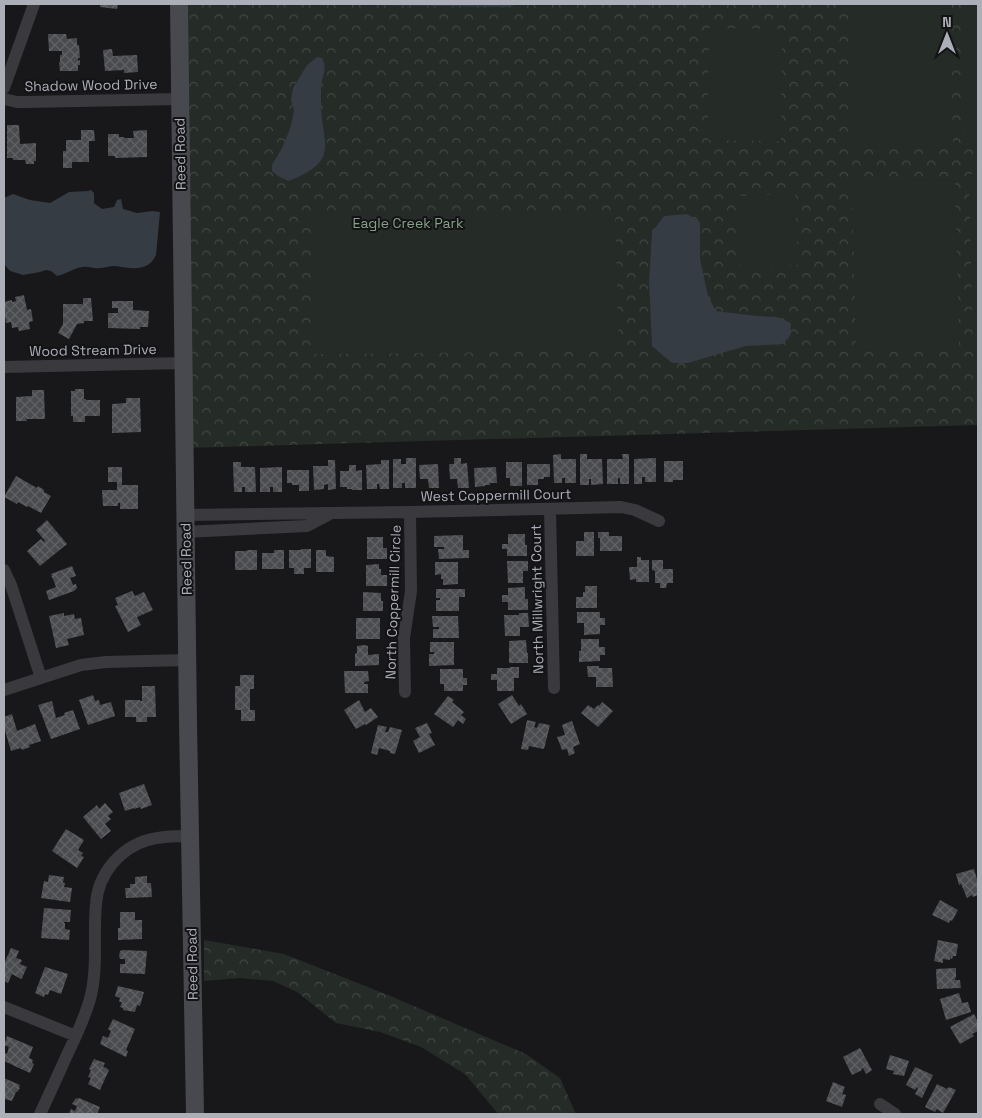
<svg xmlns="http://www.w3.org/2000/svg" width="982" height="1118" viewBox="0 0 982 1118" font-family="'Space Grotesk',sans-serif">
	<defs>
		<pattern id="forest-crowns" width="20" height="18" patternUnits="userSpaceOnUse" patternTransform="scale(1.25)"><rect width="20" height="18" fill="#252b26"/><path d="M2 6a3 3 0 1 1 6 0M12 15a3 3 0 1 1 6 0" fill="none" stroke="#424743"/></pattern>
		<pattern id="building-cross-hatch" width="8" height="8" patternUnits="userSpaceOnUse" patternTransform="scale(1.25)"><rect width="8" height="8" fill="#4a4b4f"/><path d="M0 0l8 8M0 8l8-8" fill="none" stroke="#616266"/></pattern>
	</defs>
	<rect width="100%" height="100%" fill="#18181a"/>
	<path fill="url(#forest-crowns)" d="M181 4H978V425L186 448Z
		M204 940 284 954 388 995 526 1054 560 1078 576 1114H498L465 1074 421 1047 380 1032 336 1023 297 992 273 981 240 978 204 981Z"/>
	<path fill="#252b26" d="M848 4H949L953 146 852 148Z
		M963 4H978V144H965Z
		M709 28 782 29 781 141 708 140Z
		M969 174H978V347L973 348Z
		M955 180 959 347 856 350 852 182Z
		M795 194 798 265 740 267 738 196Z
		M615 211 619 351 312 354 314 215Z"/>
	<path fill="#353c43" d="M367 4H516L510 7 367 5Z
		M317 57 322 58C326 66 325 71 322 80 321 85 321 90 321 95 321 103 321 111 322 119 323 132 328 144 323 157 317 169 300 177 288 181L278 176 272 171V165L282 148 290 129 294 111 291 100 293 88 307 65Z
		M91 190 94 193V203L102 209 114 207 117 200 121 199 123 209 137 213 153 211 160 212 156 255C148 273 130 268 115 266 110 266 104 268 99 268 94 269 88 266 83 267 74 268 66 274 57 276L51 271 46 270 40 272 23 275 10 271 4 264V198L13 194 30 200 50 203 69 192 88 191Z
		M687 214 700 222V259L708 296 716 311 757 316 777 317 791 323 790 336 783 344 746 346 688 363H672L652 346 649 281 652 232 664 216Z"/>
	<path fill="url(#building-cross-hatch)" d="M100 4H118L117 9 100 7Z
		M48 34H66L67 39 77 38V45H79L80 58H78V61L80 60V65H78V71H60L59 62H60V55H62V51H49Z
		M112 49 113 56 137 55 138 72 124 73V70L105 71 103 50Z
		M7 125H19L20 144 36 143V161H34V164H26L25 160H13V158H7Z
		M81 130H94L95 141H89V162H72V168H63V151H66V140H81Z
		M147 130V157L115 158V156H108V134H119V137H124V138H134L133 131Z
		M24 295 27 310 31 309 33 321 29 322 30 329 19 331 18 327 12 328 11 322 6 323 4 310V302L12 300V302L16 301 15 297Z
		M83 298H91L93 321H84V323L77 324 69 339 58 333 63 324V304H82L83 305Z
		M112 301H133V310L149 311 148 327H140V329L108 328V313H118V308H112Z
		M75 389H84V399H86V400H100V416H85V422H73V416H71V391H75Z
		M32 390H44L45 419H26L27 421H16V397L32 396Z
		M126 398H140L141 432 112 433V404L126 403Z
		M561 454V459H576V483H565V478H562V483H554L553 455Z
		M580 454H587V459H602L603 484 591 485V479H589V485H580Z
		M622 454H629V484H620V478H618V484H607V459H623Z
		M406 458H416V488H405V483H402V488H393V459H401V464H406Z
		M454 458H461V464L467 463 469 488H458L457 479H450L449 464H454Z
		M656 458V482H645V477H642V484H634V459Z
		M328 460H335L336 489 328 490V484L324 485V489L314 490 313 466H328Z
		M381 460H389V489H380L379 484H377V489H367L366 465 381 464Z
		M664 461H683V480H673V482H664Z
		M233 462H241V467H255L256 492H245V487H242V492H234Z
		M506 462H522V486H510V478H506Z
		M438 464 439 488H429L428 479H420L419 465Z
		M527 464H550V477H544V479H538V485H527Z
		M349 465H356V471L362 470V490H352V489H347V487H340V471H349Z
		M108 467H122V485H138V509H120V503H118V506H103L102 490H117V482H108Z
		M282 467V492H273V487H270V492H260V468Z
		M496 467 497 483H490V485H485V486L475 487 474 468Z
		M287 470H309V491H299V485H292V483H287Z
		M16 476 37 488 38 486 44 490V492L51 496 41 513 28 506 27 507 18 502 17 504 4 497Z
		M47 520 67 544 40 566 27 551 41 539 44 542 45 541 36 530Z
		M584 532H594V556H576V541H584Z
		M598 532H609V536H622V551H600V538H598Z
		M508 534H525V545H527V556H507V549H502V544H508Z
		M463 535V550H469V558L439 559 438 549H444V547H434V536Z
		M367 537H383V548H387V559H367Z
		M301 549H311V568H304V574H294V568H289V550H301Z
		M247 550H257V570H235V551H247Z
		M274 550H284V569H262V553H274Z
		M316 550H326V556L334 557V572H316Z
		M637 557H641V560H649V582H636V579L630 580 629 567H637Z
		M652 560H663V569H673V583H667L666 588H660V583H655V571L652 570Z
		M507 561H528V571H523V583H508Z
		M435 562H458V584L443 585V579H441V574L435 575Z
		M379 564V569H381V575H387V586H366V565Z
		M72 566 76 576 70 578 73 585 76 584 77 588 74 591 49 600 46 591 56 587 53 579 51 576H52L51 574Z
		M585 586H597V608H576V597H583V592H585Z
		M525 587V599H528V610H508V602H502V595H508V588Z
		M436 589H465V597H459V611H436V600H440V598H436Z
		M132 591 135 596 144 592 153 610 137 617 141 625 128 632 115 606 118 605 115 598Z
		M363 592 381 593V601H383V611H363Z
		M577 612H600V618H605V625H600V634L584 635V623H577Z
		M64 613V616L74 614 75 619 81 618 84 635 67 639 69 645 56 648 49 616Z
		M519 613H528L529 627H520V636H505L504 615H519Z
		M432 616H458L459 638H433V629H439V627H433Z
		M356 618H380V639H356Z
		M581 639H599V647H605V655H600V661L579 662V651H581Z
		M526 640 527 653H528V663H509V641Z
		M430 642H454V665L429 666V654H434V652H430Z
		M364 645 368 646V655L379 654V665L355 666V654L357 653V646Z
		M587 666H599V668H612L613 687H596V677H588Z
		M510 667H519V678H514V691H497V680H491V674H497V668H510Z
		M440 669H463V678H467V685H463V691H444V684H440Z
		M344 671H368L369 681 364 682V684H368V693H345Z
		M240 675H254V689H250V710H255V721H241V710H235V686H240Z
		M142 686H155L156 717H147V722H136V717H125V700H140V701H142Z
		M93 695 95 701 99 700 100 705 111 702 115 716 88 725 79 700Z
		M512 695 519 706 521 704 527 714 511 724 498 704Z
		M448 696 454 700 452 702 464 712 461 715 466 719 463 724 458 720 453 727 434 714Z
		M359 700 365 712 371 708 378 717 366 725 365 724 356 729 344 710Z
		M52 701 56 718 65 715 64 713 73 710 80 729 51 739 38 705Z
		M602 702 613 711 598 727 581 713 588 705 594 709 598 705 599 706Z
		M12 714 17 731 35 724 41 741 29 745 30 747 22 750 21 748 11 751 4 727V717Z
		M527 720 536 722 534 727 537 728 539 723 550 725 544 749 529 746 528 750 521 749Z
		M572 721 580 744 573 747 575 753 569 756 567 749 562 750 557 737 565 735 562 725Z
		M427 723 432 733 429 734 435 745 419 753 413 741 420 737 415 728Z
		M378 725 387 727 385 732H388L390 727 402 730 395 754 390 753V751L379 748 377 755 371 753Z
		M144 784 152 805 141 809 140 807 134 809V808L125 811 119 793Z
		M105 803 113 812 108 816 111 819 105 824 111 831 101 839 83 817 97 805 99 809Z
		M66 829 84 840 78 850 83 853 81 856 84 857 77 868 52 851Z
		M974 869 978 883V895L973 897 972 895 967 898 961 884 959 885 956 874Z
		M49 875 64 877 63 883H65L64 887 72 888 70 902 41 898 44 881 48 882Z
		M147 876V883H151L152 897 126 898 125 888H130V884H135V877Z
		M940 900 958 910 952 921 950 920 949 923 932 915Z
		M44 908 71 910 70 922H64V923H65V929L70 930 69 940 41 938Z
		M120 912H135V920H142V939L118 940V928H120Z
		M938 940 958 944 956 956H953L952 959 950 958V960L943 959V963L934 961Z
		M11 948 19 951 16 958 22 960 20 964 27 967 22 978 21 979 12 974 8 983 4 981V964Z
		M123 950 147 951 145 974 120 973V964H125V959H120L119 956 120 951Z
		M45 967 68 974 61 994 50 990 48 995 45 994 44 997 35 993Z
		M956 968V978H955V980H960L961 988 937 989 936 969Z
		M118 986 144 992 140 1006 137 1005 135 1012 123 1010V1008L120 1007 122 1002H119L120 998 115 996Z
		M959 993 962 1003 968 1002 971 1012 946 1020 940 999Z
		M974 1014 978 1022V1023L977 1024 978 1031 972 1034 974 1036 960 1044 950 1027Z
		M113 1019 135 1029 126 1050 128 1051 126 1057 100 1044 103 1036 108 1038 111 1031 108 1029Z
		M7 1036 33 1047 29 1058 33 1060 32 1063 34 1064 30 1073 4 1061 5 1058 4 1056 5 1053 7 1054 9 1047 4 1045Z
		M860 1048 872 1070 866 1074 863 1068 861 1069 862 1070 852 1075 843 1057Z
		M890 1055 909 1061 904 1076 893 1074 894 1071 886 1069Z
		M94 1059 105 1063 103 1067 107 1068V1069L109 1070 100 1090 88 1084 91 1078 88 1077 91 1070 89 1069Z
		M915 1067 933 1075 922 1098 915 1094 918 1088 917 1087 915 1090 906 1085Z
		M4 1078 20 1085 19 1087 20 1088 17 1092H16L12 1101 5 1099 4 1102Z
		M833 1082 845 1087 842 1094 846 1095 842 1107 826 1101Z
		M937 1084 947 1089 949 1087 956 1090 943 1113 937 1109 935 1112 925 1107Z
		M76 1098 78 1099 79 1098 100 1107 97 1114H69L71 1109 75 1111 77 1106 72 1104Z"/>
	<g fill="none" stroke-linecap="round" stroke-linejoin="round">
		<path stroke="#3a3a3e" stroke-width="12" d="M4 88 34 4
			M4 99 17 102H25L180 99
			M4 367 183 363
			M550 509 554 688
			M185 515 410 512 621 507 635 510 659 521
			M185 532 307 526 328 515
			M4 570 11 585 41 678
			M4 690 81 665 106 662 187 660
			M405 692 404 638 411 591 410 512
			M4 1007 76 1036
			M880 1104 895 1114
			M40 1114C49 1095 58 1075 67 1055 76 1036 86 1016 91 995 98 964 93 934 96 904 98 874 120 848 148 840 161 836 176 836 190 836"/>
		<path stroke="#48494e" stroke-width="18" d="M179 4 188 723 195 1114"/>
	</g>
	<g text-anchor="middle" stroke-width="4" stroke-linejoin="round" paint-order="stroke">
		<g font-size="14" fill="#acafb8" stroke="#131315">
			<text transform="translate(91 85) rotate(-1)" y="5">Shadow Wood Drive</text>
			<text transform="translate(180 154) rotate(-91)" y="5">Reed Road</text>
			<text transform="translate(93 350) rotate(-1)" y="5">Wood Stream Drive</text>
			<text transform="translate(496 495) rotate(-1)" y="5">West Coppermill Court</text>
			<text transform="translate(186 559) rotate(-91)" y="5">Reed Road</text>
			<text transform="translate(537 599) rotate(-91)" y="5">North Millwright Court</text>
			<text transform="translate(393 602) rotate(-88)" y="5">North Coppermill Circle</text>
			<text transform="translate(192 964) rotate(-91)" y="5">Reed Road</text>
		</g>
		<g font-size="14" fill="#86a088" stroke="#131315">
			<text x="408" y="228">Eagle Creek Park</text>
		</g>
	</g>
	<rect width="982" height="1118" fill="none" stroke="#acafb8" stroke-width="10"/>
	<g transform="translate(947 35)" stroke="#131315" stroke-width="4" paint-order="stroke">
	<path d="M0-4L9 19L0 12L-9 19Z" fill="#acafb8"/>
	<text y="-8" font-size="14" font-weight="bold" text-anchor="middle" fill="#acafb8">N</text>
	</g>
</svg>
